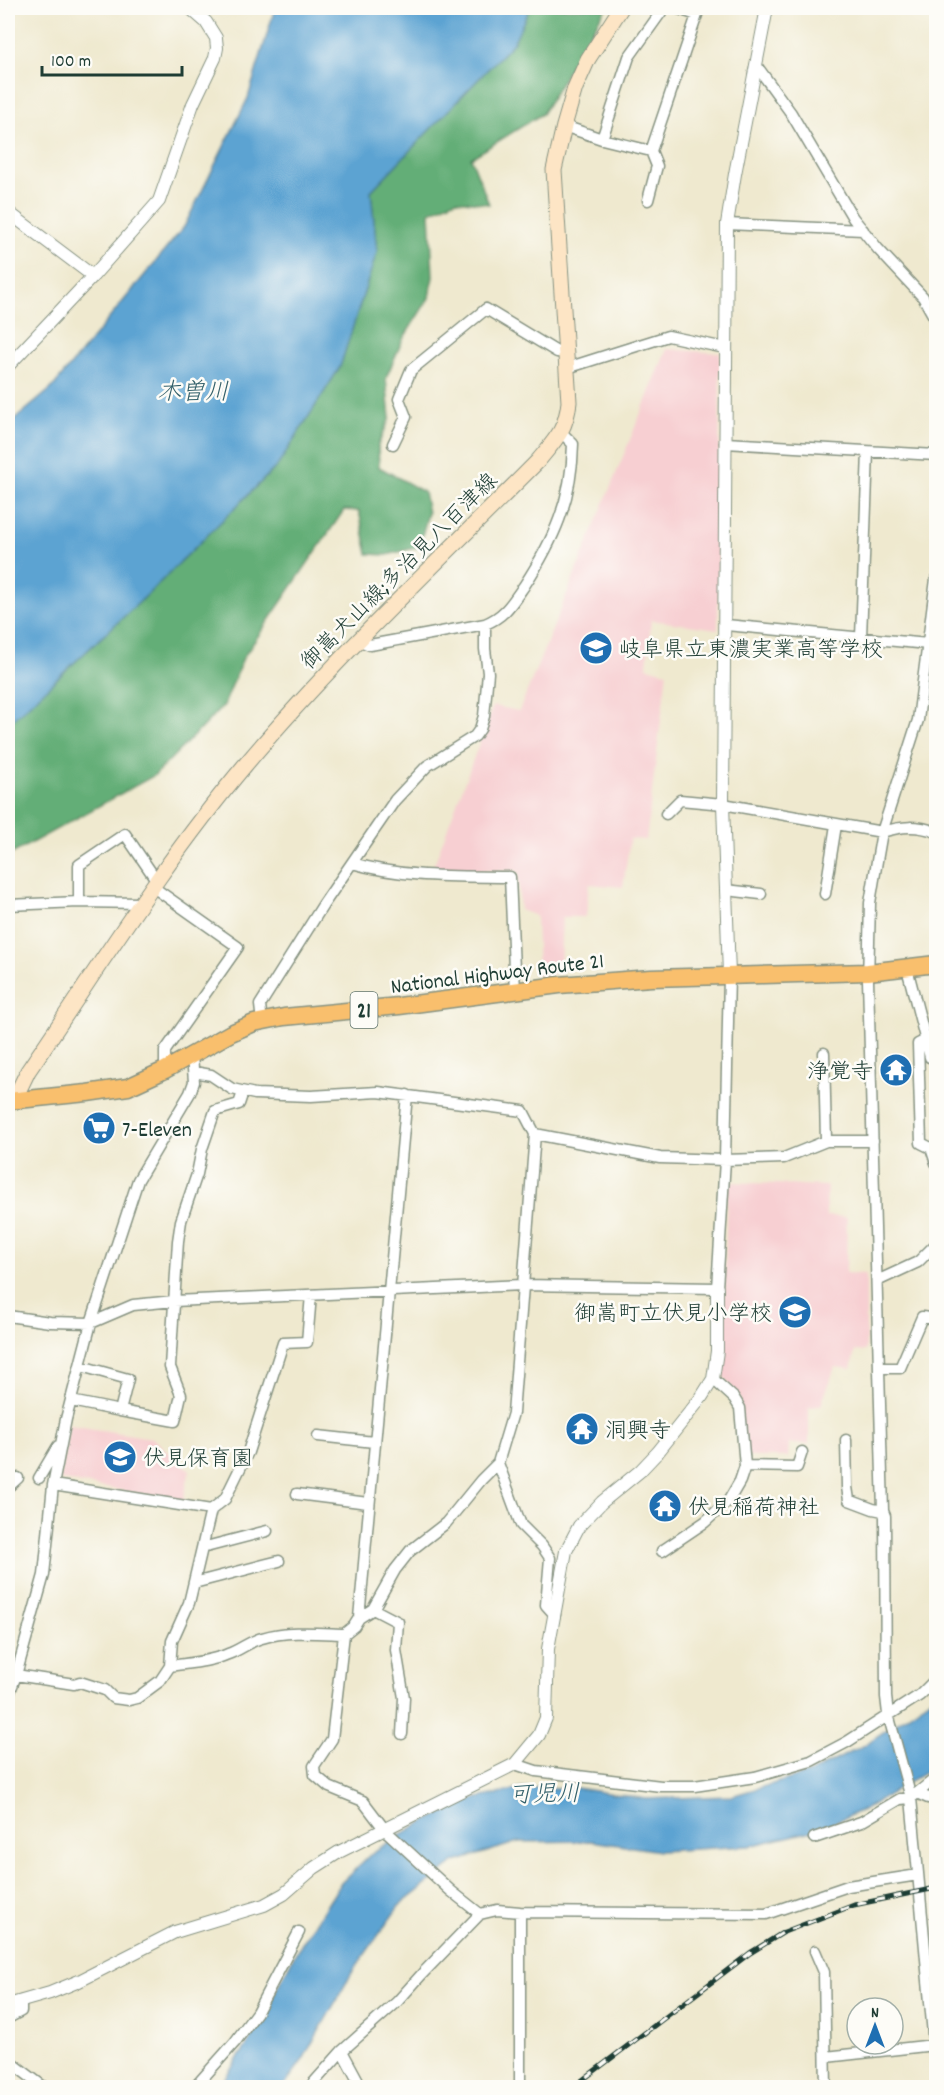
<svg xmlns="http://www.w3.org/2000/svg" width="944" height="2095" viewBox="0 0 944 2095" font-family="Dekko,'Klee One',sans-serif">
	<rect width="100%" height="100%" fill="#fdfcf7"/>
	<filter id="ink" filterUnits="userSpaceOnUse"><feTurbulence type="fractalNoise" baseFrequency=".0167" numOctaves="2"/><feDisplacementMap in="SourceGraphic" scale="12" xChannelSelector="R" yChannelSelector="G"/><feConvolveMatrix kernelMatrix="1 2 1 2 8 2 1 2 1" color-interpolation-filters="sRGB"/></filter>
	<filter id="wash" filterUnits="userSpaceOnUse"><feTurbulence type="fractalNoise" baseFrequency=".008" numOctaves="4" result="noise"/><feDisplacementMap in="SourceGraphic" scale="24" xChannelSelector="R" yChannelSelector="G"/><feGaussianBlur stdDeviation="1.35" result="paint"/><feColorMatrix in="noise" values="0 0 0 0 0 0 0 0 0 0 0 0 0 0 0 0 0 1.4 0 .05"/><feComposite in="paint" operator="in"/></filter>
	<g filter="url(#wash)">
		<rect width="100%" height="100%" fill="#efe9cf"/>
		<path fill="#f7cfd2" d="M667 349 720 353 718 629 651 620 647 667 667 672 646 840 630 839 623 887 589 884 586 917H562L560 972 538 976 536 916 520 910 518 871 432 870 493 706 519 711Z
			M727 1182 827 1186 826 1216 847 1217 846 1273 866 1274V1351H855L851 1369 835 1367 821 1405 809 1408V1444H789L788 1457H744L740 1399 723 1376Z
			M69 1425 152 1438 190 1470 183 1501 60 1480Z"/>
		<path fill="#64ae77" stroke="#427656" stroke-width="1.5" d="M530 8H606L542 114 471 158 489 204 456 200 430 212 433 277 429 298 403 339 386 378 390 418 378 445 379 467 424 492 428 513 419 547 387 555 368 554 359 511 344 510 243 658 224 705 155 775 8 856V724L145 597 278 465 340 367 377 252 371 191 513 43Z"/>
		<path fill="#5ca3d2" stroke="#3e7083" stroke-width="1.5" d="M275 8H530L513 43 371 191 377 252 340 367 278 465 145 597 8 724V425L52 388 184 227 248 98Z
			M936 1692V1765L867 1808 816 1830 749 1846 660 1851 591 1841 518 1842 455 1862 399 1906 353 1971 302 2061 283 2087 218 2088 247 2045 294 1956 341 1883 373 1852 416 1826 474 1799 524 1788H576L646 1799 731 1796 810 1773 863 1746 929 1700Z"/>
	</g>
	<g filter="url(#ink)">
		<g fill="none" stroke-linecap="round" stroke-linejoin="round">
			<g stroke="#879382" stroke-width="13">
				<path id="minor" d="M756 65 791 113 853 218 878 249 923 297 936 320
					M564 126 602 139 651 151 657 166 648 200
					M602 139 629 57 664 8
					M651 151 697 15 676 8
					M727 224 863 230
					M567 368 668 336 725 348
					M725 443 936 455
					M393 444 406 417 399 399 411 370 486 309 557 352 567 353
					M936 579 918 720 882 832 878 855 870 903 868 980 883 1511 885 1516 886 1697 888 1714 911 1798 934 2045 936 2048
					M726 625 928 644
					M861 637 868 452
					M360 641 370 645 485 624
					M666 814 680 800 723 804 882 832C902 826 917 825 936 832
					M352 863C403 878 457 876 510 877L515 992
					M153 887 238 947 165 1051V1070
					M726 890 761 894
					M825 894 836 825
					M79 902V865L125 834 157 881
					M8 905 79 902 140 903
					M907 968 930 1057H936
					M262 1022 260 1005 323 905 395 800 427 766 475 736 480 729 484 716 488 673 485 649V624C505 616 512 603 524 586 554 540 572 500 573 444L562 433
					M924 1041 918 1044 921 1143 931 1148 936 1163
					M824 1053 826 1141
					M194 1072 211 1075 232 1089 255 1094 311 1096 378 1092 523 1111 535 1134 513 1413 498 1463 481 1480 446 1523 410 1551 395 1570 373 1609 359 1618 354 1626 344 1634 332 1739 314 1766 315 1775 329 1787 363 1801 385 1830 451 1891 480 1914
					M535 1134 660 1158 725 1160 784 1158 826 1141H873
					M877 1281 918 1262 936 1244
					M8 1316 50 1322 91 1323 133 1305 174 1301 522 1285 717 1288 725 1160 729 975
					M879 1368H900L922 1317 936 1319
					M71 1401 120 1411 128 1379 81 1366
					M120 1411 175 1421 181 1395 170 1367 178 1241 181 1221 197 1174 202 1149 215 1111 239 1104 243 1092
					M318 1436 374 1442
					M846 1440 847 1487 849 1500 873 1509 883 1511
					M498 1463 521 1525 542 1546 550 1558 546 1605 555 1615
					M745 1466 797 1467 802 1452
					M39 1478 58 1446
					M53 1485 211 1510
					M8 1487 18 1478
					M297 1494 368 1503
					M202 1548 267 1531
					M662 1551 705 1522 729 1500 740 1481 745 1466 740 1408 734 1398 713 1379
					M194 1583 279 1561
					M373 1609 398 1622 396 1650 404 1698 402 1734
					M359 1618 407 1095
					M170 1666C189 1663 210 1662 228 1654 240 1650 250 1641 262 1638 288 1630 317 1633 344 1634
					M16 1675 74 1684 80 1682 105 1690 113 1698 129 1700 137 1698 160 1681 170 1666 172 1641 189 1603 211 1510 225 1499 248 1452 283 1343 307 1342 311 1295
					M8 1697 16 1675 44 1575 53 1485 66 1419 91 1323 138 1180 190 1093 194 1082 192 1055
					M515 1764 536 1771 661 1786H694L755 1777 811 1761 847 1742 920 1695 936 1679
					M919 1794 928 1798 936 1797
					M814 1838 861 1822 900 1799 911 1798 936 1778
					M520 1912V2088
					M815 1951 824 1972 826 2088
					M8 2018 21 2011V2001
					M342 2051 362 2088
					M826 2057 934 2045
					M8 2060 45 2088
					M194 2088 235 2042 257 2012 299 1932
					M309 2088 342 2051 397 2002 422 1974 480 1914 497 1910 520 1912 766 1914 848 1886 918 1875"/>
			</g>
			<g stroke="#879382" stroke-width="14">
				<path id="tertiary" d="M8 212 93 276
					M8 366 93 276 159 201 193 104 215 58 217 48 216 38 206 22 190 8
					M729 975 723 804 727 224 735 174 767 8
					M8 2005 50 1993 79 1981 175 1932 264 1905 284 1894 314 1868 339 1852 515 1764 539 1735 546 1718 548 1649 566 1551 579 1526 602 1502 640 1471 658 1452 701 1398 713 1379 717 1351V1288"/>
			</g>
			<g stroke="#879382" stroke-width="17">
				<path id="secondary" d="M14 1100 28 1071C99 967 165 860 246 764 336 657 440 560 538 461 556 439 566 430 569 402L554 170 564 126 575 88 588 59 621 8"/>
			</g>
			<g stroke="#879382" stroke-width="19">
				<path id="trunk" d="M8 1101 87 1093 128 1087 165 1070 231 1033 254 1023 284 1017 399 1006 559 985 651 978 868 972 936 964"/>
			</g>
			<use href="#minor" stroke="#fff" stroke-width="10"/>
			<use href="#tertiary" stroke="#fff" stroke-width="12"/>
			<use href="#secondary" stroke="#fde5c5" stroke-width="15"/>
			<use href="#trunk" stroke="#f9bf6d" stroke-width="16"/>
			<g stroke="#1f3d34" stroke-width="5">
				<path id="rail" d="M572 2088 750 1953 784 1932 854 1905 936 1888"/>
			</g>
			<use href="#rail" stroke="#fdfcf7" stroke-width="3" stroke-dasharray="9" stroke-linecap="butt"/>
		</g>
	</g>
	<defs>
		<g id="school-disc" transform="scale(1.725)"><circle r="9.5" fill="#1f6fb2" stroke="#fdfcf7"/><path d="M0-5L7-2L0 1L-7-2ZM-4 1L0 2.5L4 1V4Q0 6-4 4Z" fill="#fff"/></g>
		<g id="temple-disc" transform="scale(1.725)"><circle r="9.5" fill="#1f6fb2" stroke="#fdfcf7"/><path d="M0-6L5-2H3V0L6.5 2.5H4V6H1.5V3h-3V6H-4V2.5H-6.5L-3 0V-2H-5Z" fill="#fff"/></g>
		<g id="supermarket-disc" transform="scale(1.725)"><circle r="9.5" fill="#1f6fb2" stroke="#fdfcf7"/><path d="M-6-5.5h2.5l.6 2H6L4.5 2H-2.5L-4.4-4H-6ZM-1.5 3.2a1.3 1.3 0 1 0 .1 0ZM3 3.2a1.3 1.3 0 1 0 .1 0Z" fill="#fff"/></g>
	</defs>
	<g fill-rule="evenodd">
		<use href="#school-disc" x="596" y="648"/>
		<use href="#temple-disc" x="896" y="1070"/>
		<use href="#supermarket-disc" x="99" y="1128"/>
		<use href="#school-disc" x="795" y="1312"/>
		<use href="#temple-disc" x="582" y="1429"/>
		<use href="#school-disc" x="120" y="1457"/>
		<use href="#temple-disc" x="665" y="1506"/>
	</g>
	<g text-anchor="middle" stroke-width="5" stroke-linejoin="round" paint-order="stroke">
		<rect fill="#fdfcf7" stroke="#62766e" stroke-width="1.5" x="350.5" y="992" width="27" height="36" rx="4.5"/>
		<g font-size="21" font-weight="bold" fill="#1f3d34">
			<text x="364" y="1017">21</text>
		</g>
		<g font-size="22" fill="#1f3d34" stroke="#fdfcf7">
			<text transform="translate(398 570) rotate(-45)" y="8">御嵩犬山線;多治見八百津線</text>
			<text transform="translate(497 972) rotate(-7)" y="8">National Highway Route 21</text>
		</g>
		<g font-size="22" fill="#1f3d34" stroke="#fdfcf7" text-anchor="start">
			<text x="619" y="656">岐阜県立東濃実業高等学校</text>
			<text x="873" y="1078" text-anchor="end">浄覚寺</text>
			<text x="122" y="1136">7-Eleven</text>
			<text x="772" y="1320" text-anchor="end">御嵩町立伏見小学校</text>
			<text x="605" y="1437">洞興寺</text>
			<text x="143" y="1465">伏見保育園</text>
			<text x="688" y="1514">伏見稲荷神社</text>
		</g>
		<g font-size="24" font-style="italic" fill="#34616b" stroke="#fdfcf7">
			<text x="193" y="399">木曽川</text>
			<text transform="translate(544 1793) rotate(-1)" y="8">可児川</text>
		</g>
	</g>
	<rect width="944" height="2095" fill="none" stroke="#fdfcf7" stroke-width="30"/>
	<g transform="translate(875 2026)"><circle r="28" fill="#fdfcf7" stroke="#a4b0a9" stroke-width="1.5"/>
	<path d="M0-4.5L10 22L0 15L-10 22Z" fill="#1f6fb2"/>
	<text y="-9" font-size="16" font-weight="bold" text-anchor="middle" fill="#1f3d34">N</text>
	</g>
	<path d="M42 66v9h140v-9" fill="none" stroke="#1f3d34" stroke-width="3"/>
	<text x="51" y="66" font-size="18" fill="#1f3d34" stroke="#fdfcf7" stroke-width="4.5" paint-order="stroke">100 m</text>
</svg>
